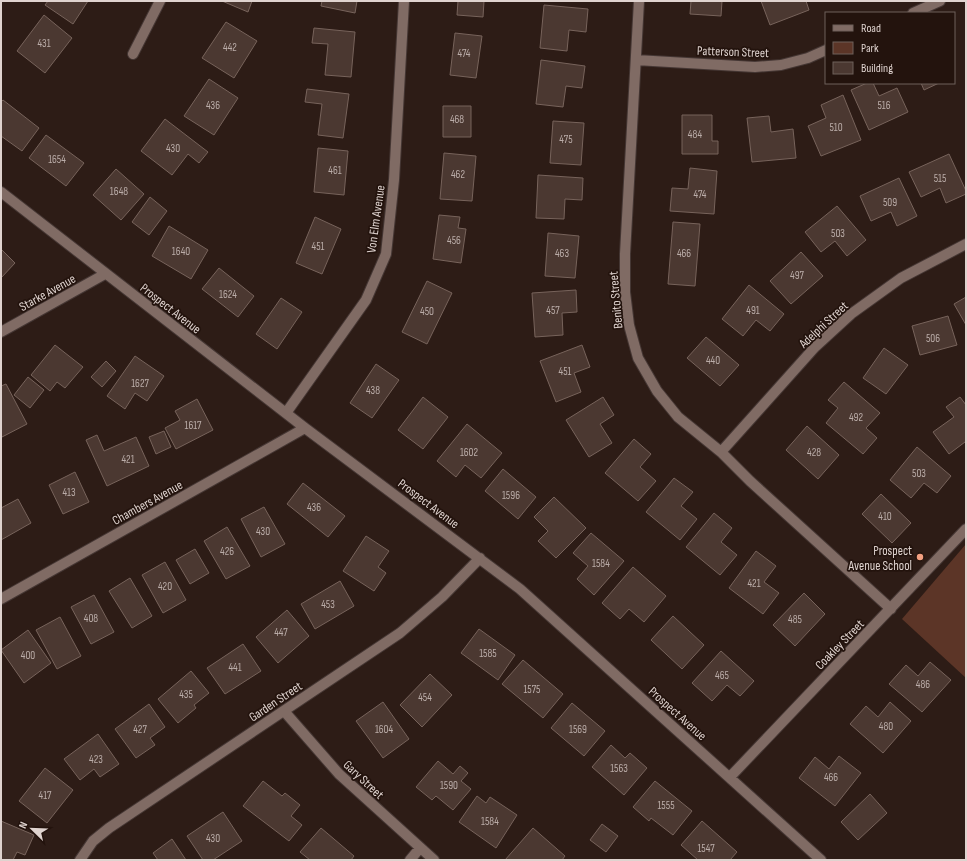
<svg xmlns="http://www.w3.org/2000/svg" width="967" height="861" viewBox="0 0 967 861" font-family="'Sofia Sans Condensed',sans-serif">
	<rect width="100%" height="100%" fill="#2d1c16"/>
	<path fill="#5c3527" d="M966 544V678L902 619Z"/>
	<path fill="#4b3831" stroke="#77635b" d="M48 1H88L73 24 45 5Z
		M222 1H252L248 12Z
		M322 1H357L355 13 321 6Z
		M458 1H484L483 17 457 15Z
		M691 1H722L721 16 690 14Z
		M761 1H806L809 10 770 25Z
		M544 5 588 9 586 32 569 30 567 51 540 48Z
		M44 15 72 38 45 73 17 51Z
		M226 22 257 41 234 78 202 58Z
		M314 28 355 32 351 77 325 75 328 44 312 43Z
		M455 33 482 36 476 78 450 75Z
		M541 60 585 66 582 88 566 86 563 107 536 104Z
		M209 79 238 98 214 135 184 116Z
		M867 83H873L879 96 897 88 908 112 869 130 851 90Z
		M921 83H939L924 90Z
		M307 89 349 94 343 138 318 135 322 104 305 102Z
		M843 95 861 140 821 156 808 126 826 118 821 105Z
		M3 100 39 128 22 151 1 136V102Z
		M443 106H471V137H443Z
		M682 115H712V141H718V154H682Z
		M769 116 771 132 793 129 796 158 752 162 747 118Z
		M165 119 208 152 199 163 188 154 172 175 141 151Z
		M553 121 584 123 581 165 550 163Z
		M46 135 84 163 66 186 29 158Z
		M318 148 348 151 344 195 314 192Z
		M444 153 476 156 472 201 440 199Z
		M949 154 966 191V194L946 203 940 188 921 197 909 172Z
		M690 168 717 171 714 214 670 211 672 188 688 189Z
		M116 169 144 194 121 220 93 195Z
		M538 175 583 178 582 200 565 199 564 219 536 218Z
		M899 178 917 216 897 226 891 212 871 221 860 196Z
		M150 197 167 211 149 235 132 222Z
		M837 206 866 240 847 256 835 241 821 252 805 232Z
		M439 215 460 217 458 228 466 229 461 263 433 259Z
		M315 217 341 229 322 274 296 263Z
		M673 222 700 224 695 286 668 284Z
		M169 226 208 250 191 279 152 256Z
		M548 233 579 236 575 278 545 276Z
		M1 249 15 263 1 278Z
		M801 252 823 276 791 304 770 281Z
		M219 268 254 296 238 317 202 289Z
		M427 281 452 293 427 344 402 332Z
		M749 285 784 314 770 331 756 320 743 336 722 319Z
		M576 290 577 312 562 313 563 335 535 337 532 293Z
		M966 297V325L954 304Z
		M281 298 302 312 277 349 256 334Z
		M948 316 957 345 920 355 912 326Z
		M706 337 739 365 720 386 687 358Z
		M55 345 83 367 65 388 57 382 50 391 31 375Z
		M582 345 590 367 574 373 581 392 556 402 540 361Z
		M884 348 908 365 886 394 863 378Z
		M135 356 164 376 147 401 135 393 125 409 107 396Z
		M106 361 116 371 102 387 91 377Z
		M376 364 399 380 372 418 350 403Z
		M28 377 44 390 30 408 14 395Z
		M844 382 880 413 866 428 877 438 863 454 826 423 838 408 828 400Z
		M6 384 27 424 2 437 1 434V386Z
		M423 397 448 417 423 449 398 430Z
		M603 397 614 415 600 424 612 443 589 457 566 420Z
		M960 397 966 405V443L965 442 949 454 933 432 954 417 946 407Z
		M197 399 213 430 176 449 165 428 180 420 175 411Z
		M467 424 502 453 481 478 465 465 456 477 437 461Z
		M807 426 839 455 818 479 786 450Z
		M164 431 171 447 156 454 149 437Z
		M97 435 104 451 136 437 149 466 107 486 86 440Z
		M634 439 651 454 640 467 656 481 638 501 605 473Z
		M917 447 951 476 937 493 924 483 911 498 890 480Z
		M503 469 536 497 518 519 485 491Z
		M75 472 89 502 63 514 49 485Z
		M674 478 693 492 681 506 697 519 680 540 646 512Z
		M303 483 345 516 328 537 287 504Z
		M881 494 911 523 892 543 862 514Z
		M554 497 586 528 556 558 538 541 548 531 534 517Z
		M18 499 31 523 1 540V508Z
		M264 507 285 544 261 557 241 519Z
		M714 513 732 528 721 542 737 555 720 575 686 547Z
		M227 527 250 566 226 579 204 541Z
		M591 533 624 561 594 595 577 579 588 566 573 553Z
		M366 536 389 551 378 567 386 573 374 591 343 571Z
		M195 549 209 573 190 584 176 560Z
		M756 551 776 566 764 582 779 593 763 614 729 588Z
		M165 562 186 600 163 613 142 575Z
		M633 567 666 596 644 622 629 609 620 619 602 603Z
		M130 578 152 616 132 628 109 591Z
		M340 581 354 606 315 629 301 604Z
		M804 593 825 614 795 646 773 625Z
		M94 595 114 632 91 644 71 607Z
		M287 610 309 636 278 663 256 637Z
		M673 616 704 645 682 669 651 640Z
		M60 617 81 656 57 669 36 630Z
		M479 629 515 655 498 680 461 653Z
		M28 630 51 663 24 683 1 650Z
		M243 644 261 671 225 694 207 668Z
		M721 651 754 681 740 696 727 685 712 701 692 683Z
		M523 660 563 694 543 718 502 684Z
		M930 662 951 680 922 712 889 684 906 665 918 676Z
		M191 671 209 693 194 705 196 708 178 723 158 699Z
		M430 674 452 695 422 727 400 705Z
		M383 702 409 739 383 758 356 721Z
		M890 702 911 721 883 753 850 724 866 706 878 717Z
		M572 703 605 731 584 756 551 728Z
		M149 704 165 727 150 738 155 745 136 758 115 729Z
		M98 734 119 764 100 777 94 769 80 780 64 759Z
		M611 745 625 758 630 753 647 768 624 795 592 767Z
		M839 756 861 773 835 806 799 778 815 757 829 769Z
		M438 761 453 774 460 766 468 773 461 781 471 789 453 810 436 796 432 800 416 787Z
		M45 768 73 790 47 823 19 801Z
		M263 781 282 796 285 793 300 805 291 816 302 825 289 841 243 806Z
		M655 781 692 811 673 835 651 818 649 821 633 807Z
		M870 794 887 813 858 840 841 822Z
		M477 796 486 803 490 797 517 815 496 848 459 822Z
		M223 812 242 841 213 860H203L187 836Z
		M1 821 34 835 25 855 17 852 13 860H1Z
		M702 821 737 852 730 860H698L681 845Z
		M602 824 618 836 606 852 590 840Z
		M321 828 354 856 351 860H310L300 852Z
		M533 828 565 856 562 860H505Z
		M172 839 186 860H158L153 853Z"/>
	<g fill="none" stroke-linecap="round" stroke-linejoin="round">
		<g stroke="#453734" stroke-width="12">
			<path id="minor" d="M639 1 625 254V292L629 325 638 358 657 391 678 417 721 452 750 481 891 609
				M913 13 940 1
				M133 54 160 1
				M636 60 755 67 781 65 808 58 826 50
				M1 192 305 428 520 589 821 860
				M1 332 105 274
				M286 413 366 300 386 254 394 180 404 1
				M721 452 815 347 851 314 901 278 966 244
				M1 599 305 428
				M284 711 339 774 434 860
				M730 777 966 529
				M80 860 93 841 109 828 400 633 442 597 480 558
				M410 860 420 848"/>
		</g>
		<use href="#minor" stroke="#806b64" stroke-width="10"/>
	</g>
	<circle fill="#f3a081" stroke="#23130d" stroke-width="1.5" cx="920" cy="557" r="4"/>
	<g text-anchor="middle" stroke-width="3.5" stroke-linejoin="round" paint-order="stroke">
		<g font-size="11" fill="#baaca8">
			<text x="44" y="47">431</text>
			<text x="230" y="51">442</text>
			<text x="464" y="57">474</text>
			<text x="213" y="109">436</text>
			<text x="884" y="109">516</text>
			<text x="457" y="123">468</text>
			<text x="836" y="131">510</text>
			<text x="695" y="138">484</text>
			<text x="566" y="143">475</text>
			<text x="173" y="152">430</text>
			<text x="57" y="163">1654</text>
			<text x="335" y="174">461</text>
			<text x="458" y="178">462</text>
			<text x="940" y="182">515</text>
			<text x="119" y="195">1648</text>
			<text x="700" y="198">474</text>
			<text x="890" y="206">509</text>
			<text x="838" y="237">503</text>
			<text x="454" y="244">456</text>
			<text x="318" y="250">451</text>
			<text x="181" y="255">1640</text>
			<text x="562" y="257">463</text>
			<text x="684" y="257">466</text>
			<text x="797" y="279">497</text>
			<text x="228" y="298">1624</text>
			<text x="553" y="314">457</text>
			<text x="753" y="314">491</text>
			<text x="427" y="315">450</text>
			<text x="933" y="342">506</text>
			<text x="713" y="364">440</text>
			<text x="565" y="375">451</text>
			<text x="140" y="387">1627</text>
			<text x="373" y="394">438</text>
			<text x="856" y="421">492</text>
			<text x="193" y="429">1617</text>
			<text x="469" y="456">1602</text>
			<text x="814" y="456">428</text>
			<text x="128" y="463">421</text>
			<text x="919" y="477">503</text>
			<text x="69" y="496">413</text>
			<text x="511" y="499">1596</text>
			<text x="314" y="511">436</text>
			<text x="885" y="520">410</text>
			<text x="263" y="535">430</text>
			<text x="227" y="555">426</text>
			<text x="601" y="567">1584</text>
			<text x="754" y="587">421</text>
			<text x="165" y="590">420</text>
			<text x="328" y="608">453</text>
			<text x="91" y="622">408</text>
			<text x="795" y="623">485</text>
			<text x="281" y="636">447</text>
			<text x="488" y="657">1585</text>
			<text x="28" y="659">400</text>
			<text x="235" y="671">441</text>
			<text x="722" y="679">465</text>
			<text x="923" y="688">486</text>
			<text x="532" y="693">1575</text>
			<text x="186" y="698">435</text>
			<text x="425" y="701">454</text>
			<text x="886" y="730">480</text>
			<text x="140" y="733">427</text>
			<text x="384" y="733">1604</text>
			<text x="578" y="733">1569</text>
			<text x="96" y="763">423</text>
			<text x="619" y="772">1563</text>
			<text x="831" y="781">466</text>
			<text x="449" y="789">1590</text>
			<text x="45" y="799">417</text>
			<text x="666" y="809">1555</text>
			<text x="490" y="825">1584</text>
			<text x="213" y="842">430</text>
			<text x="706" y="852">1547</text>
		</g>
		<g font-size="13" fill="#dfd3cf" stroke="#23130d">
			<text transform="translate(733 51) rotate(2)" y="5">Patterson Street</text>
			<text transform="translate(375 219) rotate(-82)" y="5">Von Elm Avenue</text>
			<text transform="translate(47 292) rotate(-29)" y="5">Starke Avenue</text>
			<text transform="translate(615 300) rotate(-95)" y="5">Benito Street</text>
			<text transform="translate(171 308) rotate(38)" y="5">Prospect Avenue</text>
			<text transform="translate(823 324) rotate(-43)" y="5">Adelphi Street</text>
			<text transform="translate(147 502) rotate(-29)" y="5">Chambers Avenue</text>
			<text transform="translate(429 503) rotate(37)" y="5">Prospect Avenue</text>
			<text transform="translate(839 644) rotate(-46)" y="5">Coakley Street</text>
			<text transform="translate(275 701) rotate(-34)" y="5">Garden Street</text>
			<text transform="translate(678 713) rotate(42)" y="5">Prospect Avenue</text>
			<text transform="translate(364 779) rotate(43)" y="5">Gary Street</text>
		</g>
		<g font-size="13" fill="#dfd3cf" stroke="#23130d" text-anchor="end">
			<text x="912" y="555">Prospect<tspan x="912" dy="15">Avenue School</tspan></text>
		</g>
	</g>
	<rect width="967" height="861" fill="none" stroke="#dfd3cf" stroke-width="4"/>
	<rect x="825" y="12" width="130" height="72" fill="#23130d" stroke="#6e605b"/>
	<rect x="833" y="25" width="20" height="6" fill="#806b64" stroke="#6e605b"/>
	<text x="861" y="32" font-size="12" fill="#dfd3cf">Road</text>
	<rect x="833" y="42" width="20" height="12" fill="#5c3527" stroke="#6e605b"/>
	<text x="861" y="52" font-size="12" fill="#dfd3cf">Park</text>
	<rect x="833" y="62" width="20" height="12" fill="#4b3831" stroke="#6e605b"/>
	<text x="861" y="72" font-size="12" fill="#dfd3cf">Building</text>
	<g transform="translate(32 829) rotate(293)" stroke="#23130d" stroke-width="3" paint-order="stroke">
	<path d="M0-3L7 15L0 10L-7 15Z" fill="#dfd3cf"/>
	<text y="-6" font-size="11" font-weight="bold" text-anchor="middle" fill="#dfd3cf">N</text>
	</g>
</svg>
